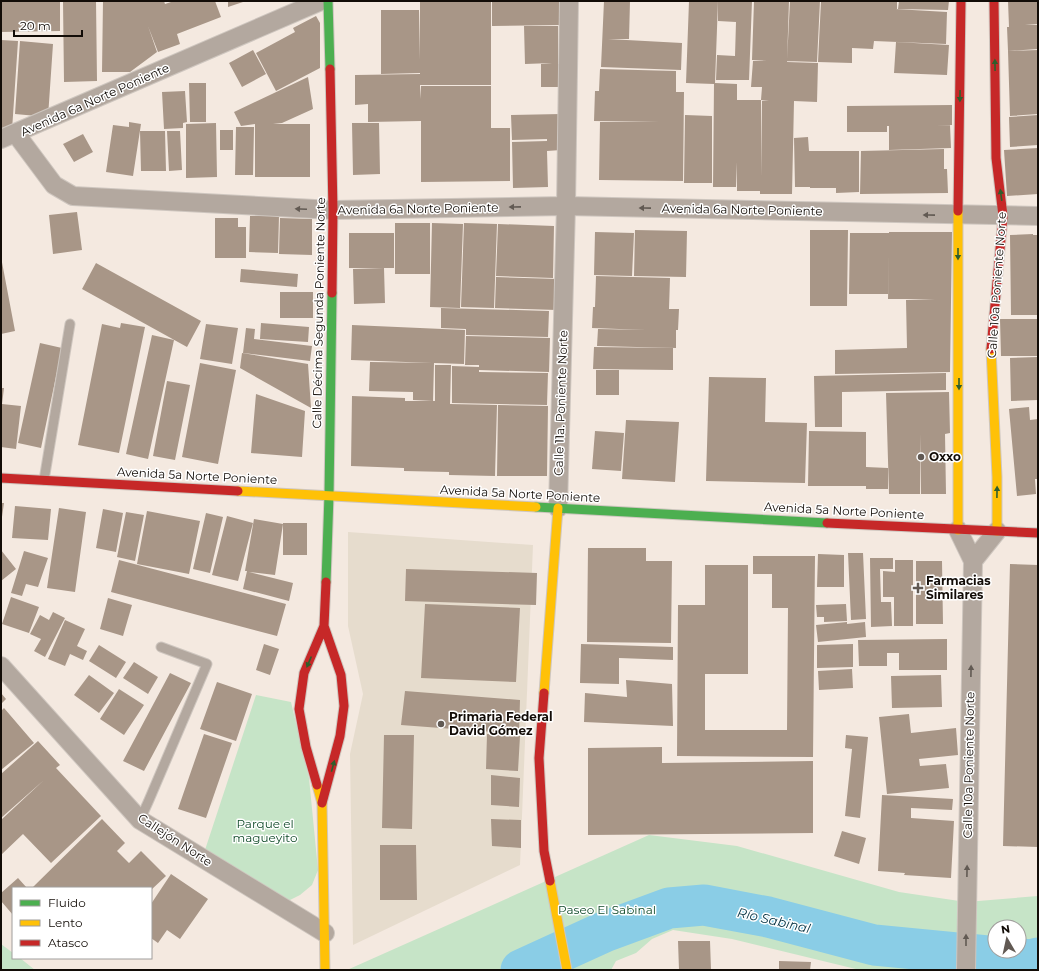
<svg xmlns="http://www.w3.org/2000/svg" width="1039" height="971" viewBox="0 0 1039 971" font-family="Montserrat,sans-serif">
	<rect width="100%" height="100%" fill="#f4e9e0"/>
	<path fill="#e6dccd" d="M348 532 533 545 520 865 353 945 350 754 363 694 348 626Z"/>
	<path fill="#c6e4c7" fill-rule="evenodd" d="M256 695 291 702 309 778 318 870 312 885 300 895 288 901 204 853Z
		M649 835 737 846 899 892 966 902 1038 896V970H860L732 939 673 930 652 939 636 953 616 961 611 970H347ZM995 927H1019V951H995Z
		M1 944 13 953V958H20L35 970H1Z"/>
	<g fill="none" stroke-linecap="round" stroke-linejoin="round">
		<path stroke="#8acde6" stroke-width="41" d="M521 970 604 932 669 908 704 905 768 917 874 945 1031 960 1038 958"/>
	</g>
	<path fill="#a89687" d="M1 1H60V31L1 32Z
		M63 1H96L97 81 64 82Z
		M103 1H164L165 4 174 1H215L221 17 177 34 180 44 158 52 148 26 157 52 130 72H102Z
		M228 1H246L228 7Z
		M420 1H491V85H420V99L421 86H491V128H510V181L421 182V121L368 122V104L355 105V75L420 74V73L381 74V10H419L420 60Z
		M492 1H560V25L492 26Z
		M604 1H630L629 39H608L682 43 681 70 601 67Z
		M689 1H718L715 83 737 84V100H761V177L762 101H769L761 100 762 87H751L753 61H767L752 60 754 1H789L787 62 818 63 817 102 794 101 792 194H760V191H737V162L736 187H713L714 84 686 83Z
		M718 1H752L749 80H716L717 55 735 56 736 22 718 21Z
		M790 1H820L817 62 787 61Z
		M821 1H897V9H895L947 12 946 44 874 41 873 49 852 48V63L818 62Z
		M899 1H949L948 10 898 9Z
		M1008 1H1038V24L1025 25H1038V49L1008 51 1007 27H1009Z
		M316 16 320 23V68L276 91 256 53 295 32 293 28Z
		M524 26H558V64H560L561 87H541V64L552 63 525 64Z
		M1 40 18 41 12 130H1Z
		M20 41 53 44 48 117 15 114Z
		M896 42 949 45 947 75 894 73Z
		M253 50 266 74 242 87 229 63Z
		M1038 50V114L1010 116 1008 51Z
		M600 69 676 71V92H684L683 181 599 180 600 122H659L594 121 595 91H599Z
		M308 77 313 109 282 123 273 124H310V177H255V124L241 126 234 112Z
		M189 83H206V122H190Z
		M185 91 187 122 183 123V128L164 129 162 92Z
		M952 105V125L887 126V132H847V106Z
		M561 114V150L547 151 548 187 513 188 512 142 547 141V139L512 140 511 115Z
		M685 115 712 116V183H684Z
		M1038 115V145L1010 147 1009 117Z
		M129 122 141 124 133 176 106 172 113 125 129 127Z
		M216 123 217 177 186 178V124Z
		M352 123H379L380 174 353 175Z
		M950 125 951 148 889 150V126Z
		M236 127H254L253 175H235Z
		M220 130H233V150H220Z
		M140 131H165L166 171H141Z
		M167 131H180L182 170 169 171Z
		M83 134 93 152 74 162 63 144Z
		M808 137 809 151H859V192L836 193V188H810V187H795L794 138Z
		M1038 148V194L1007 196 1004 150Z
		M944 149V169H947L948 193 860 194 861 151Z
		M77 212 82 250 53 254 49 215Z
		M250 216H279L278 253 249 252Z
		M215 218H238V227H246V258H215Z
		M280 218 312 219V255L279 254Z
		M395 223H430V274H395Z
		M432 223 463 224 460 308 430 307Z
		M464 223 497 224 494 308 461 307Z
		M498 224 554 226 553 278 496 276Z
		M635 230 687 231 686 277 634 276Z
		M810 230H848L847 306H810Z
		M595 232 634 233 632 276 594 275Z
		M889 232H952L950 372 835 374V350L907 348 906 300 935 299H888L889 250 888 294H849L850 233H889Z
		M349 233H394V268H349Z
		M1033 234V235H1038V315H1011L1010 235Z
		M1 257 15 331 1 334Z
		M96 263 201 321 187 347 82 289Z
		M384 268 385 303 354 304 353 269Z
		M241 269 298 274 297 287 240 282Z
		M596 276 670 278 669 309H679L678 330H676V348L597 346 598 329 646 330 592 328 593 307H595Z
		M496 277 558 279 557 310 495 308Z
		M280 292H313V318H280Z
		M441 308 549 311 548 337 466 335V329L441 328Z
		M1000 319H1038V356H1001Z
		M121 323 145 327 119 453 78 445 102 324 120 328Z
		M261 323 309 327 308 342 260 339Z
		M206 324 238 328 232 364 200 359Z
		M352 325 465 330 464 364 434 363 433 401 413 400V392L369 391 370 362 433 363 351 360Z
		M246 328 255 329 254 339 312 346 310 361 243 353Z
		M152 335 174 340 148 459 126 454Z
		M466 336 550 338 549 372 479 370V372L548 373 547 405 452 403V366L479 367V365H465Z
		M40 343 62 348 41 448 18 443Z
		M594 347 673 348V370L593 369Z
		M242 353 308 364 311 408 240 368Z
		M1038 357V400L1011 401 1010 358Z
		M200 363 236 370 218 464 182 457Z
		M435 365H451L450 404 497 405 495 476 449 475V472L404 471V468L351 466 352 396 405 398V401H435Z
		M596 370H619V395H596Z
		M946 373V390L842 392V427H815L814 376Z
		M709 377 766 378 765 422 807 423 805 483 706 481Z
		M167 381 190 385 175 460 153 456Z
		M1 388H4L2 404 21 406 16 449 1 447Z
		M949 392 950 433 945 434 946 494H921L920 434V494H889L886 393Z
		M256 394 305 411 302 457 251 453Z
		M498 405 548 406 547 476H497Z
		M1029 407 1030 420 1038 419V479H1035L1036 494 1017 496 1009 409Z
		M626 420 679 422 675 482 622 479Z
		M595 431 624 433 621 471 592 469Z
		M809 431 866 432V467L888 468V489H866V486H808Z
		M1 503H4L2 517H1Z
		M15 506 51 509 48 540 12 538Z
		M59 508 86 512 75 592 47 588Z
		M103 509 123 513 116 552 96 548Z
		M147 511 200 521 189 574 137 564Z
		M126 512 144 515 135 561 117 557Z
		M206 513 223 517 210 573 193 569Z
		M227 516 253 523 238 581 212 575Z
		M254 519 283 524 275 575 249 572 293 583 289 601 243 589 247 571H245Z
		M283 523H307V555H283Z
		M588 548H646V561H672L671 643 587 642Z
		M1 550 16 569 1 581Z
		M24 551 48 558 38 587 26 584 22 596 11 593Z
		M848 553H863L866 619 851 620Z
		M818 554 844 555V587H817Z
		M753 556H815L813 757 677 756 678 605H705V565H748V674H705V730H787L788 608H772V574H753Z
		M870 558H893V569H880L881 602H891L892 626 871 627Z
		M119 560 286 604 277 636 111 592Z
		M895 560H913V626H894V597H883V571L895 572Z
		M916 561H942L943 624H916Z
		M1010 564 1038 565V847L1003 846Z
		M406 569 537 573 536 605 405 601Z
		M11 597 39 607 29 633 2 624Z
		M108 598 132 605 123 636 100 629Z
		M425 604 520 608 516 682 421 678Z
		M846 604 847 621 824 622V617H817L816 605Z
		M53 612 65 618 45 657 34 651 41 639 30 634 40 615 49 620Z
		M65 620 85 629 77 646 87 651 83 660 70 654 65 666 48 659Z
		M847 622V624L865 622 866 637 818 642 816 625Z
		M947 639V670H899V653H887V666H859L858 640Z
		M264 644 279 649 270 675 256 670Z
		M581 644 673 647V660L619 658V684L580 683Z
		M853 644V667L817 668V645Z
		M99 645 126 662 116 678 89 661Z
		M134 662 158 677 148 694 123 678Z
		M852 669 853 688 819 690 818 671Z
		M170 673 191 683 144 771 123 761Z
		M89 675 114 693 99 713 74 695Z
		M941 675 942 707 892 708 891 676Z
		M626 680 672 684 673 726 584 722 585 693 627 697Z
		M217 682 252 694 236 741 200 729Z
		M119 689 144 705 124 735 100 719Z
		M405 691 520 700 519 734 401 725Z
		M1 693 6 699 1 704Z
		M4 708 34 743 1 770V711Z
		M909 714 911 733 956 728 958 755 919 759 920 766 946 764 949 788 887 794 879 717Z
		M204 734 232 743 206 818 178 809Z
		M487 734 520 736 518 771 486 769Z
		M384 735H414L412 829 382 828Z
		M846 735 868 737 860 818 845 816 852 749 845 748Z
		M38 741 60 765 56 768 101 816 51 863 23 834 1 855V820L44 780 1 818V774Z
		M662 747V763L813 761V833L588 835V748Z
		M491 775 520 778 519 807 491 805Z
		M882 795 953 799 952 810 911 808V818L954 821 951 878 904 875 905 873 878 871Z
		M102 819 125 843 117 851 129 863 141 851 166 876 151 890V888H35L33 887Z
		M491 819 521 820V848L492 846Z
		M842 831 866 838 859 864 834 856Z
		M380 845H416L417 900H380Z
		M171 874 208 899 180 939 167 930 158 943 151 938V904Z
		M18 878 27 888H13V915L1 901V893Z
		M678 941H710L711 970H679Z
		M779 961 811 962 810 970H779Z"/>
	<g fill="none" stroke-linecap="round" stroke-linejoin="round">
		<g stroke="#cec6bf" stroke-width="11">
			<path id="lane" d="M44 480 70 324
				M140 820 149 800 207 664 161 647"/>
		</g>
		<g stroke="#cec6bf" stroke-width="20">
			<path id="street" d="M16 134 54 185 73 196 333 210 566 206 1038 216
				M1 139 321 1
				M558 508 566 206 569 1
				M958 530 973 561 966 970
				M973 561 997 531
				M1 666 140 820 325 933"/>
		</g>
		<g stroke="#cec6bf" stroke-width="11">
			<path id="fast" d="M328 1 330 69
				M536 507 827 523
				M326 582 329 495 332 293"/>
		</g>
		<g stroke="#cec6bf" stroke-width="11">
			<path id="slow" d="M991 349 997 477V531
				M238 491 536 507
				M958 530V211
				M544 693 558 508
				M317 785 322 803 325 970
				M550 881 567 970"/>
		</g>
		<g stroke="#cec6bf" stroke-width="11">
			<path id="jam" d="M330 69 333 210 332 293
				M958 211 961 1
				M991 349 1003 216 996 158 994 1
				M1 478 238 491
				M827 523 1038 533
				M544 693 539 758 544 851 550 881
				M317 785 306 747 299 709 304 673 324 626
				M322 803 340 736 344 706 341 675 324 626 326 582"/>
		</g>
		<use href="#lane" stroke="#b3a89f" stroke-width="9"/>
		<use href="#street" stroke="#b3a89f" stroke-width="18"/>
		<use href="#fast" stroke="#4caf50" stroke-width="9"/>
		<use href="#slow" stroke="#ffc107" stroke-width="9"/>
		<use href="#jam" stroke="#c62828" stroke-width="9"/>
	</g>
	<defs><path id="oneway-solid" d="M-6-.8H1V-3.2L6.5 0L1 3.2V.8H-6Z"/></defs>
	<g fill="#2f5e2c">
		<use href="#oneway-solid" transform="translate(995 65) rotate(-91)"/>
		<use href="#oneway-solid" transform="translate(960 96) rotate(91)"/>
		<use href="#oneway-solid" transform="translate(1001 195) rotate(-98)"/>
		<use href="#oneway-solid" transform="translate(958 254) rotate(90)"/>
		<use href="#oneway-solid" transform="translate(959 384) rotate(90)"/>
		<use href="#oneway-solid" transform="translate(997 492) rotate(-89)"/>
		<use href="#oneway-solid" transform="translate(309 662) rotate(113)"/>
		<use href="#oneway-solid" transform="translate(333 766) rotate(-75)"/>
	</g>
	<g fill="#625a53">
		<use href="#oneway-solid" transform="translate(515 207) rotate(179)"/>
		<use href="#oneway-solid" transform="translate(645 208) rotate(-179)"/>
		<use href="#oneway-solid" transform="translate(301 209) rotate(-177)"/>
		<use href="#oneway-solid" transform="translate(929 215) rotate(-179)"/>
		<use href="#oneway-solid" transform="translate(971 671) rotate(-89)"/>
		<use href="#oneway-solid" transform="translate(967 871) rotate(-89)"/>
		<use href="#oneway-solid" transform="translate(966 940) rotate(-90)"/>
	</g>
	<g fill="#615953" stroke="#fff" stroke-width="1.5">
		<circle cx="921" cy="457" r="4"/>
		<path d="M916 582h4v4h4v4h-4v4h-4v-4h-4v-4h4z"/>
		<circle cx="441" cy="724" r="4"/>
	</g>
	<g text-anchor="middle" stroke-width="3" stroke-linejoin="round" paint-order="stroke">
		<g font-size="12" fill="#120c07" stroke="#fff">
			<text transform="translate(95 100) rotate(-24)" y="4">Avenida 6a Norte Poniente</text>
			<text transform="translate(418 209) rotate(-1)" y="4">Avenida 6a Norte Poniente</text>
			<text transform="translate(742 210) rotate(1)" y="4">Avenida 6a Norte Poniente</text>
			<text transform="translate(997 285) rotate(-86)" y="4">Calle 10a Poniente Norte</text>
			<text transform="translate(319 313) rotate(-89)" y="4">Calle Décima Segunda Poniente Norte</text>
			<text transform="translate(561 403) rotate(-88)" y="4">Calle 11a. Poniente Norte</text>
			<text transform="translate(197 476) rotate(3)" y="4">Avenida 5a Norte Poniente</text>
			<text transform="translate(520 494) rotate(3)" y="4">Avenida 5a Norte Poniente</text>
			<text transform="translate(844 511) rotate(3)" y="4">Avenida 5a Norte Poniente</text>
			<text transform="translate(969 765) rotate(-89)" y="4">Calle 10a Poniente Norte</text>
			<text transform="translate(175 840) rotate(33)" y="4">Callejón Norte</text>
		</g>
		<g font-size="12" font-weight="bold" fill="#120c07" stroke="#fff" text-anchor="start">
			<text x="929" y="461">Oxxo</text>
			<text x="926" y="585">Farmacias<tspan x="926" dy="14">Similares</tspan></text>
			<text x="449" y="721">Primaria Federal<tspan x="449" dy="14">David Gómez</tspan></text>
		</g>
		<g font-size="12" fill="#0f4a28" stroke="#fff">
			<text x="265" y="828">Parque el<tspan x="265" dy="14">magueyito</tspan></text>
			<text x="607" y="914">Paseo El Sabinal</text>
		</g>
		<g font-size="13" font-style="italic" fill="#002f3f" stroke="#fff">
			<text transform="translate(774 920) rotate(13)" y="5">Río Sabinal</text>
		</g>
	</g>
	<rect width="1039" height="971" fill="none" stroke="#120c07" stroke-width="4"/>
	<rect x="12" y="887" width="140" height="72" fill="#ffffff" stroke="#a09e9c"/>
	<rect x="20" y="900" width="20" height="6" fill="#4caf50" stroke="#a09e9c"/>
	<text x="48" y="907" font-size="12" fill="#120c07">Fluido</text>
	<rect x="20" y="920" width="20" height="6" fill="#ffc107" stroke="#a09e9c"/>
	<text x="48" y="927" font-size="12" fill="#120c07">Lento</text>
	<rect x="20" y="940" width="20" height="6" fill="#c62828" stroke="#a09e9c"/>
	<text x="48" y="947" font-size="12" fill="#120c07">Atasco</text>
	<g transform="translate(1007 939) rotate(351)"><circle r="19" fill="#ffffff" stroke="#a09e9c"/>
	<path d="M0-3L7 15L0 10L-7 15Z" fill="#615953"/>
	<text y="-6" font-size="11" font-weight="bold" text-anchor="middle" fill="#120c07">N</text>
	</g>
	<path d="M14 30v6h68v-6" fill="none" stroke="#120c07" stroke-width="2"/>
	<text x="20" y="30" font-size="12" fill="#120c07" stroke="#ffffff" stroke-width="3" paint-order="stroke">20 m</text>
</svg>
